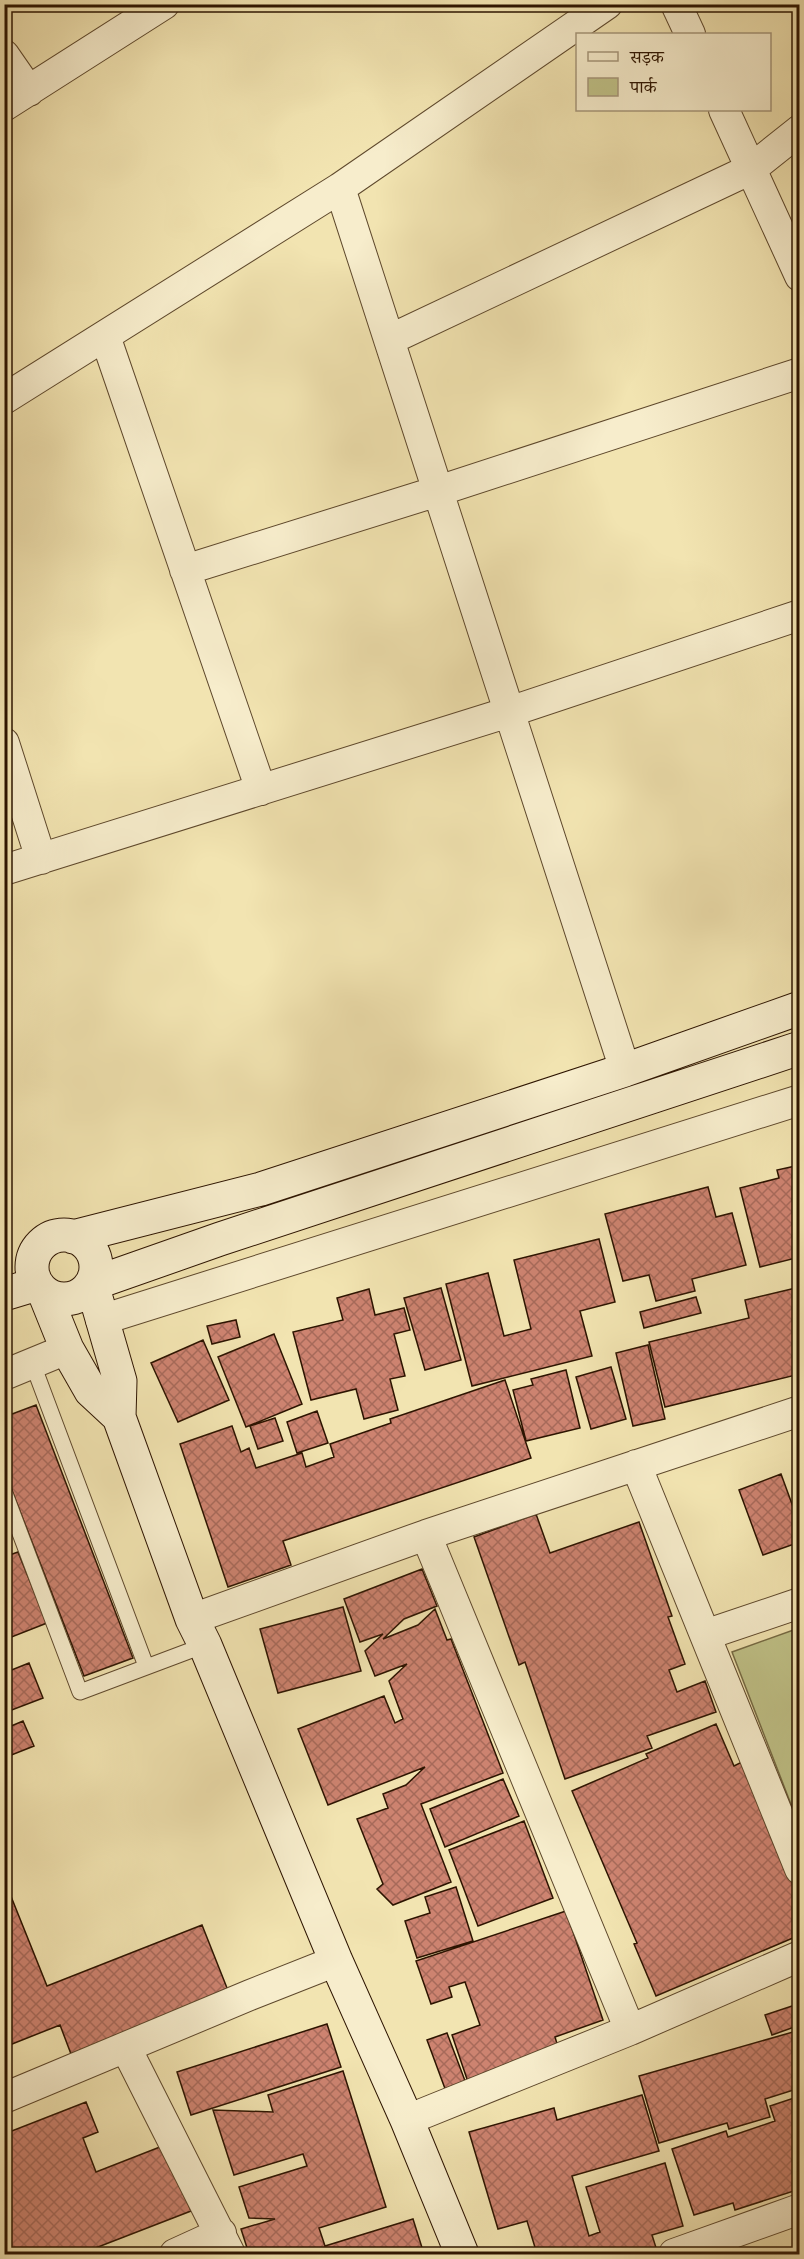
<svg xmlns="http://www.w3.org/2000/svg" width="804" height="2259" viewBox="0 0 804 2259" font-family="'Gentium Book Plus','Noto Serif Devanagari',serif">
	<defs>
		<pattern id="building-cross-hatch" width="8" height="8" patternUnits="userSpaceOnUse" patternTransform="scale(1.5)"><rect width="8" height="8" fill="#cd8370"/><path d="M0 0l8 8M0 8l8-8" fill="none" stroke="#a76a5a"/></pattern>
	</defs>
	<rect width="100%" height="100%" fill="#f2e4b1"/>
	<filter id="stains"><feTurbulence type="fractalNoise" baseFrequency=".00333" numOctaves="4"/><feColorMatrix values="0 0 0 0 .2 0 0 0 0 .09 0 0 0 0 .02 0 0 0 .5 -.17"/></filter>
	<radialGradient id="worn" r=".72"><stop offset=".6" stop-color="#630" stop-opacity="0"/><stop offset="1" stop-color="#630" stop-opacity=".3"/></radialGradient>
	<path fill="#c0c288" stroke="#766b44" stroke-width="1.5" d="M799 1628H800L799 1825 732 1652Z"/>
	<path fill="url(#building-cross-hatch)" stroke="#2d1400" stroke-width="1.5" d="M800 1165V1257L760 1267 740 1188 779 1178 777 1170Z
		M708 1187 716 1217 732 1213 746 1265 692 1279 695 1291 656 1301 649 1275 623 1281 605 1214Z
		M599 1239 615 1302 580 1311 592 1356 472 1386 446 1284 488 1273 504 1336 531 1329 514 1260Z
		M800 1287V1374L665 1407 649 1342 749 1318 745 1300Z
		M441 1288 461 1360 425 1370 404 1298Z
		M369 1289 375 1315 404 1308 410 1330 394 1334 405 1376 390 1379 398 1410 364 1419 356 1389 311 1400 293 1332 343 1320 337 1298Z
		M696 1297 701 1313 644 1328 640 1312Z
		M236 1320 240 1337 212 1344 207 1326Z
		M274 1334 302 1404 246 1427 218 1357Z
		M203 1340 229 1400 178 1422 151 1363Z
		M648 1345 665 1419 633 1426 616 1353Z
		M611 1367 626 1419 591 1429 576 1377Z
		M566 1370 580 1428 526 1441 513 1390 533 1385 531 1379Z
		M505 1380 531 1458 283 1541 291 1565 228 1587 180 1444 232 1426 241 1452 249 1448 256 1468 302 1453 306 1467 334 1457 330 1444 391 1423 390 1419Z
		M36 1405 133 1658 84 1676 4 1470V1417Z
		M317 1411 328 1443 297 1453 287 1422Z
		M275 1418 283 1441 258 1449 250 1426Z
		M781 1474 800 1526V1542L763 1555 739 1490Z
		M536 1514 550 1553 639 1522 672 1616 668 1617 685 1664 669 1670 677 1692 705 1681 716 1712 647 1736 652 1748 565 1779 525 1662 519 1665 474 1537Z
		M18 1552 47 1623 4 1640V1557Z
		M422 1569 437 1606 404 1619 383 1639 418 1625 435 1609 447 1640 451 1639 503 1773 421 1804 451 1882 393 1905 377 1889 383 1884 357 1819 388 1808 383 1794 406 1785 425 1767 328 1805 298 1729 384 1696 395 1723 403 1719 389 1681 407 1664 375 1676 365 1651 383 1634 360 1642 344 1599Z
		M343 1607 361 1671 278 1693 260 1629Z
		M29 1663 43 1698 4 1713V1673Z
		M23 1721 34 1746 4 1758V1729Z
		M716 1724 734 1766 744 1761 800 1891V1935L656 1996 634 1944 637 1943 572 1791 648 1758 646 1754Z
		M503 1779 519 1816 445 1847 430 1809Z
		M524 1821 553 1898 478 1926 449 1850Z
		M4 1879 47 1986 202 1925 229 1993 71 2054 60 2025 7 2046 4 2041Z
		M456 1887 473 1941 417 1958 405 1921 430 1913 425 1897Z
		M566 1911 603 2020 555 2037 558 2047 468 2082 452 2035 480 2025 465 1982 449 1987 452 1997 431 2004 416 1961Z
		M798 2004 800 2025 772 2035 765 2015Z
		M327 2024 341 2067 191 2115 177 2072Z
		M800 2030V2088L765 2099 770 2117 729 2129 727 2123 659 2143 639 2076Z
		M447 2033 467 2086 447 2094 427 2040Z
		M343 2071 386 2207 319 2228 325 2246 413 2219 424 2254H249L241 2229 275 2219 249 2218 239 2187 307 2166 303 2154 234 2175 213 2110 273 2112 268 2095Z
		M642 2095 659 2151 572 2176 589 2236 600 2232 586 2187 665 2163 683 2226 652 2235 658 2254H537L527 2221 498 2229 469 2132 554 2108 557 2120Z
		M800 2096V2189L735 2210 733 2203 694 2215 672 2149 726 2131 728 2137 775 2121 770 2106Z
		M86 2102 98 2132 83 2138 96 2172 165 2145 191 2211 80 2254H4V2227L8 2225 4 2216V2134Z
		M800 2246V2254H775Z"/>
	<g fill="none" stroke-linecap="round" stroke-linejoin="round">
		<g stroke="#5e482c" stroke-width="17">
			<path id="lane" d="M32 1362 146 1666
				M4 1491 80 1692 205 1645"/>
		</g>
		<g stroke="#5e482c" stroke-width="32">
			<path id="street" d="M676 4 690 34
				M4 55 29 91
				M4 106 164 4
				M724 110 800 276
				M340 188 607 4
				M105 336 261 790
				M389 340 751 169 800 130
				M4 399 340 188 625 1070
				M185 570 438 491 800 373
				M4 743 41 859
				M4 870 509 712 800 615
				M101 1320 800 1100
				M4 1375 67 1349
				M636 1465 800 1869
				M426 1535 630 2030
				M192 1619 426 1535 800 1411
				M705 1635 800 1603
				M126 2048 230 2254
				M4 2098 250 1995 336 1961
				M407 2120 630 2030 800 1956
				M175 2254 221 2233
				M674 2254 800 2209"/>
		</g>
		<g stroke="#2d1400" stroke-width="35">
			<path id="secondary" d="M32 1267a32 32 0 1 1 64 0a32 32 0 1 1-64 0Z
				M73 1237 261 1189 625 1070 800 1008
				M44 1292 67 1349 91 1391 119 1417
				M4 1294 37 1284
				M462 2254 407 2120 336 1961 205 1645 192 1619 119 1417 120 1381 92 1284 220 1239 800 1048"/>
		</g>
		<use href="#lane" stroke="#f7edcc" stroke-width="15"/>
		<use href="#street" stroke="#f7edcc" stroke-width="30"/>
		<use href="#secondary" stroke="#f7edcc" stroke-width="33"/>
	</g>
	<rect width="804" height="2259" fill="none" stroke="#f2e4b1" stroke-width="24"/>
	<rect x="6" y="6" width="792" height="2247" fill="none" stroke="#2d1400" stroke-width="3"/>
	<rect x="12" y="12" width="780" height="2235" fill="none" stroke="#2d1400" stroke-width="1.5"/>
	<rect x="576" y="33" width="195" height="78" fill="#f7edcc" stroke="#a6967a" stroke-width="1.5"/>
	<rect x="588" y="52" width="30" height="9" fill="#f7edcc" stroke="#a6967a" stroke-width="1.5"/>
	<text x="630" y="63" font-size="18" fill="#2d1400">सड़क</text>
	<rect x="588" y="78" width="30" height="18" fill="#c0c288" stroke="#a6967a" stroke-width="1.5"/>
	<text x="630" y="93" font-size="18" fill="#2d1400">पार्क</text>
	<rect width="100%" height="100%" filter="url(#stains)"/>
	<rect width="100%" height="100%" fill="url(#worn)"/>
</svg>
